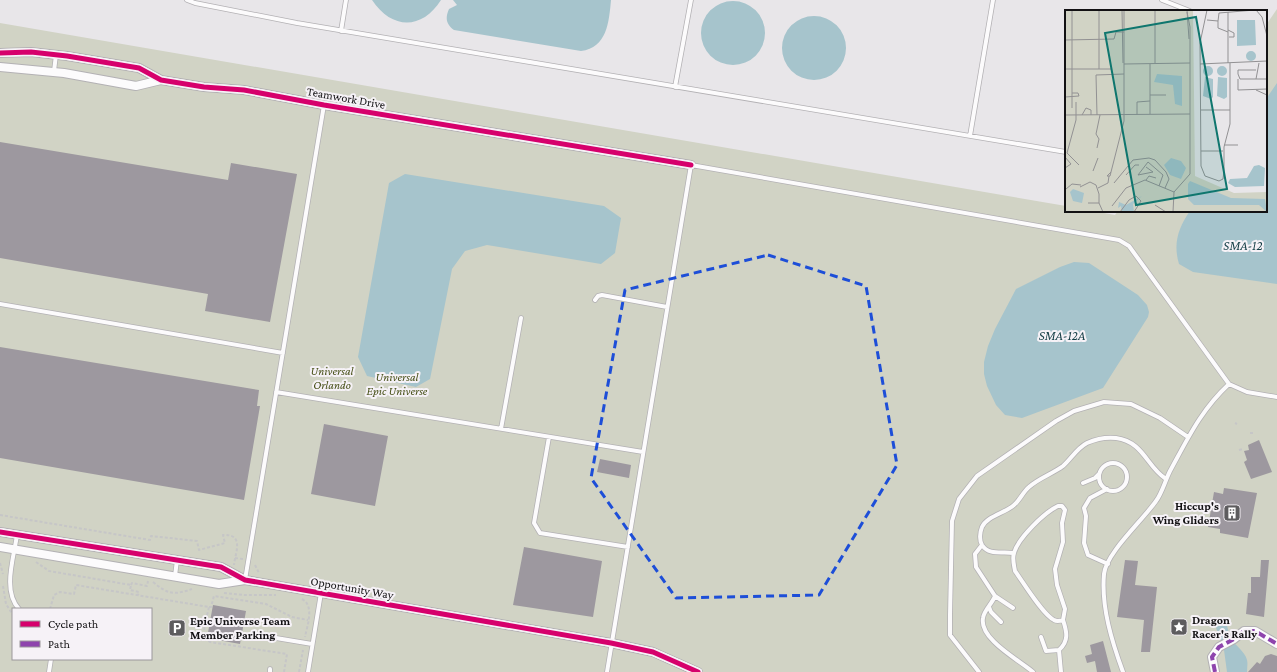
<svg xmlns="http://www.w3.org/2000/svg" width="1277" height="672" viewBox="0 0 1277 672" font-family="'Crimson Pro',serif">
	<rect width="100%" height="100%" fill="#e8e6e9"/>
	<path fill="#d1d3c5" fill-rule="evenodd" d="M1277 9V672H0V23L1066 206V211H1093L1115 215 1118 211H1266V25ZM13 609H151V659H13Z"/>
	<path fill="#a6c4cc" d="M372 0H441C422 30 392 30 372 0Z
		M453 0H611C609 22 607 48 581 51L454 30C446 24 445 18 449 9L457 5Z
		M701 33a32 32 0 1 1 64 0a32 32 0 1 1-64 0Z
		M782 48a32 32 0 1 1 64 0a32 32 0 1 1-64 0Z
		M1277 83V284L1193 272 1179 264C1173 244 1178 228 1190 211H1266V99Z
		M405 174 604 206 621 218 615 253 601 264 487 245 465 251 452 269 430 379 416 387 367 376 358 357 389 183Z
		M1074 262 1089 263 1138 295 1147 305 1149 312 1148 317 1103 388 1022 418 1005 415 996 405 987 386 984 374V362L988 346 995 329 1016 289 1060 267Z
		M1221 619C1229 622 1227 631 1230 637 1235 646 1245 651 1247 660 1248 664 1247 668 1247 672H1227L1224 650 1215 625 1217 620Z"/>
	<path fill="#9d989f" d="M0 142 228 180 231 163 297 174 270 322 205 311 208 294 0 258Z
		M0 347 259 390 257 406H260L244 500 0 458Z
		M324 424 388 436 375 506 311 494Z
		M1259 440 1272 472 1251 479 1244 462 1247 460 1244 451 1249 450 1248 445Z
		M600 459 631 465 629 478 597 472Z
		M1224 488 1257 493 1248 538 1220 533V529L1208 527 1214 492 1223 494Z
		M524 547 602 561 593 617 513 605Z
		M1125 560 1138 561 1135 585 1157 587 1150 652H1141L1144 620 1117 617Z
		M1261 560H1269L1264 617 1246 614 1248 593H1251V577H1260Z
		M213 605 246 611 240 644 207 638Z
		M1103 641 1111 672H1097L1095 661 1087 663 1085 656 1092 654 1090 645Z
		M1271 654 1277 656V672H1248L1257 662 1260 664 1265 656Z"/>
	<g fill="none" stroke-linecap="round" stroke-linejoin="round">
		<g stroke="#b3b1b4" stroke-width="5.5">
			<path id="lane" d="M187 0 195 3 297 23 1066 152
				M1162 0 1190 11
				M341 31 346 0
				M54 71 56 55
				M675 87 691 0
				M970 136 993 0
				M595 300 598 296 602 295 667 307
				M0 304 283 353
				M276 392 643 452
				M501 429 521 318
				M549 437 534 523 540 533 628 547
				M1099 477a14 14 0 1 1 28 0a14 14 0 1 1-28 0Z
				M1083 483 1095 478 1099 474
				M1107 489 1090 498 1084 508 1086 516 1084 543 1088 555 1108 564
				M1058 506H1062L1065 510 1062 523 1063 542 1055 569 1057 585 1065 609 1063 620C1060 621 1057 622 1054 620 1043 615 1023 582 1015 571 1014 565 1012 559 1014 553 1018 538 1045 512 1058 506Z
				M17 535C14 557 2 591 19 609
				M982 545 975 554 976 567 995 596 1013 608
				M1013 553C1003 551 989 556 982 545 979 540 980 532 982 527 987 516 1005 513 1014 505 1020 500 1023 492 1029 487 1039 478 1052 474 1063 466 1071 459 1077 448 1087 443 1096 439 1107 437 1116 438 1144 442 1146 466 1166 479
				M175 576 177 560
				M245 580 324 105
				M995 596C992 604 984 610 983 618 979 639 1019 660 1033 672
				M989 607 991 612 1001 622
				M270 637 312 644
				M1041 637 1046 651 1059 650C1069 641 1067 632 1063 620
				M1059 650 1061 672
				M49 672 51 659
				M270 672V669
				M308 672 321 593
				M607 672 691 165 1119 240 1129 246 1229 384 1247 392 1277 397
				M979 672 950 635V615L952 521 959 499 977 476 1056 421 1074 411 1104 402 1131 404 1160 418 1188 437
				M1123 672C1112 642 1101 607 1104 574 1106 553 1143 520 1156 501 1162 493 1165 481 1170 471 1188 438 1201 410 1229 384"/>
		</g>
		<g stroke="#b3b1b4" stroke-width="10">
			<path id="street" d="M0 53 31 52 67 56 139 68 161 80 204 87 244 90 324 105 691 165
				M0 67 64 73 136 86 161 80
				M0 532 221 567 245 580 611 643 653 652 698 672
				M0 547 219 584 245 580
				M1215 672 1212 657 1219 647 1234 639 1244 631H1255L1277 644"/>
		</g>
		<path stroke="#c6c6c7" stroke-width="2" stroke-dasharray="3 2" stroke-linecap="butt" d="M1235 423 1237 424
			M1250 433H1253
			M1239 450 1243 449
			M0 515 150 540 151 536 197 541 199 550 225 543 223 535C245 534 235 553 234 565
			M235 558 243 559
			M36 562 49 571 131 585 130 590 139 592 138 595
			M0 563 3 574
			M255 565 259 573
			M153 582C169 595 174 595 192 589
			M131 585 132 583 147 586 148 581
			M3 586 6 604 13 615
			M224 593 245 595H276
			M302 599C315 606 307 626 305 637
			M209 607H211L214 596 266 604 292 617 308 620
			M50 609 54 595 60 592 74 594 76 585 209 607C207 618 199 634 210 642L287 654 284 672
			M299 672 303 650"/>
		<use href="#lane" stroke="#fcfbfc" stroke-width="4"/>
		<use href="#street" stroke="#fcfbfc" stroke-width="8"/>
		<path stroke="#8e44ad" stroke-width="4" stroke-dasharray="8 4" stroke-linecap="butt" d="M1215 672 1212 657 1219 647 1234 639 1244 631H1255L1277 644"/>
		<g stroke="#f6f2f7" stroke-width="8">
			<path id="cycleway" d="M0 53 31 52 67 56 139 68 161 80 204 87 244 90 324 105 691 165
				M0 532 221 567 245 580 611 643 653 652 698 672"/>
		</g>
		<use href="#cycleway" stroke="#d6006c" stroke-width="5"/>
	</g>
	<path fill="none" stroke="#1d4ed8" stroke-width="3" stroke-dasharray="8 5" stroke-linejoin="round" d="M768 255 866 286 897 465 819 595 676 598 591 478 625 290Z"/>
	<defs>
		<g id="building-square" transform="scale(0.9)"><rect x="-9" y="-9" width="18" height="18" rx="4" fill="#5d5c5e" stroke="#f6f2f7"/><path d="M-4-6H4V6H1V3H-1V6H-4ZM-2.5-4.3h1.7v1.8h-1.7ZM.8-4.3h1.7v1.8H.8ZM-2.5-1h1.7V.8h-1.7ZM.8-1h1.7V.8H.8Z" fill="#fff"/></g>
		<g id="sight-square" transform="scale(0.9)"><rect x="-9" y="-9" width="18" height="18" rx="4" fill="#5d5c5e" stroke="#f6f2f7"/><path d="M0-6L1.8-2.2L6-1.7L2.9 1.2L3.7 5.4L0 3.3L-3.7 5.4L-2.9 1.2L-6-1.7L-1.8-2.2Z" fill="#fff"/></g>
		<g id="parking-square" transform="scale(0.9)"><rect x="-9" y="-9" width="18" height="18" rx="4" fill="#5d5c5e" stroke="#f6f2f7"/><path d="M-3.5-5.5H1a3.5 3.5 0 0 1 0 7H-1V5.5H-3.5ZM-1-3.4V-.6H.8a1.4 1.4 0 0 0 0-2.8Z" fill="#fff"/></g>
	</defs>
	<g fill-rule="evenodd">
		<use href="#building-square" x="1232" y="513"/>
		<use href="#sight-square" x="1179" y="627"/>
		<use href="#parking-square" x="177" y="628"/>
	</g>
	<g text-anchor="middle" stroke-width="4" stroke-linejoin="round" paint-order="stroke">
		<g font-size="12" fill="#121113" stroke="#f6f2f7">
			<text transform="translate(346 98) rotate(10)" y="4">Teamwork Drive</text>
			<text transform="translate(352 588) rotate(10)" y="4">Opportunity Way</text>
		</g>
		<g font-size="12" font-style="italic" fill="#454e15" stroke="#f6f2f7">
			<text x="332" y="375">Universal<tspan x="332" dy="14">Orlando</tspan></text>
			<text x="397" y="381">Universal<tspan x="397" dy="14">Epic Universe</tspan></text>
		</g>
		<g font-size="12" font-weight="bold" fill="#121113" stroke="#f6f2f7" text-anchor="start">
			<text x="1219" y="510" text-anchor="end">Hiccup's<tspan x="1219" dy="14">Wing Gliders</tspan></text>
			<text x="1192" y="624">Dragon<tspan x="1192" dy="14">Racer's Rally</tspan></text>
			<text x="190" y="625">Epic Universe Team<tspan x="190" dy="14">Member Parking</tspan></text>
		</g>
		<g font-size="13" font-style="italic" fill="#143e46" stroke="#f6f2f7">
			<text x="1243" y="250">SMA-12</text>
			<text x="1062" y="340">SMA-12A</text>
		</g>
	</g>
	<g transform="translate(1065 10)">
		<rect width="202" height="202" fill="#e8e6e9"/>
		<path d="M0 0H128L130 166 169 183 202 182V202H0Z" fill="#d1d3c5"/>
		<path d="M172 10H190L191 35 172 36ZM181 46a5 5 0 1 1 10 0a5 5 0 1 1-10 0ZM152 61a5 5 0 1 1 10 0a5 5 0 1 1-10 0ZM138 61a5 5 0 1 1 10 0a5 5 0 1 1-10 0ZM92 64 117 66V96L110 94 108 75 89 72ZM140 67 148 69V87L146 89 138 86ZM153 67 162 68V87L159 89 152 86ZM106 148 116 151 121 158 116 169 105 165 99 155ZM194 155 200 158 199 176 170 177 163 173 165 169 182 168 189 156ZM125 171 166 188 200 189 202 202 194 195H129L123 189V174ZM8 179 19 183 17 193 8 191 5 182ZM77 186 68 194 69 202H57L56 196 53 198 54 192 61 195Z" fill="#a6c4cc"/>
		<path fill="none" stroke="#929193" stroke-width="1" d="M57 0 58 53M90 0V53M122 0 124 29M142 0 135 33 136 156 140 166 154 171 158 169 159 161V137L165 114V53M191 0 197 7 202 26M163 2V22M142 10 153 11V18L163 22V53M153 11 154 3 190 0M163 20 169 23V27H164M0 30 49 29 51 22H59M194 53 191 69H202M59 54 125 53M85 54V104M135 54 202 51M0 59H47M34 59V0M173 69V80L202 79M191 69H175L173 64V60H191M191 80 202 85M85 85H101M0 87 14 86 13 83H7M11 92V110L2 143 14 155M7 98V0M136 100H165M0 105 125 104M17 105 21 98 26 100V105M32 105 31 65 59 64M72 105V92L85 91M159 135H173M32 138 34 129 31 124 35 105M136 141H158M0 147 6 154 0 158M81 157 88 162 73 165 83 152 98 165 94 176M28 161 33 148M46 162 42 166H45L46 162 59 111V0M61 165 70 155H74M81 170 84 166 91 168M49 173 68 150 84 148 90 150 101 162 104 169 100 178M15 177 25 172 31 175 34 184V193M33 178 43 173 44 166M1 179 7 174 16 175M23 193H34L38 202M90 195 101 202M47 196 61 178 80 170 109 182M55 202 64 190 71 186 76 191 69 202M108 202 109 182 125 164V17L122 2M111 202H193"/>
		<path fill="#0f766e" fill-opacity="0.15" stroke="#0f766e" stroke-width="2" d="M131 7 162 179 71 195 40 23Z"/>
		<rect width="202" height="202" fill="none" stroke="#121113" stroke-width="2"/>
	</g>
	<rect x="12" y="608" width="140" height="52" fill="#f6f2f7" stroke="#9b989c"/>
	<rect x="20" y="621" width="20" height="6" fill="#d6006c" stroke="#9b989c"/>
	<text x="48" y="628" font-size="12" fill="#121113">Cycle path</text>
	<rect x="20" y="641" width="20" height="6" fill="#8e44ad" stroke="#9b989c"/>
	<text x="48" y="648" font-size="12" fill="#121113">Path</text>
</svg>
